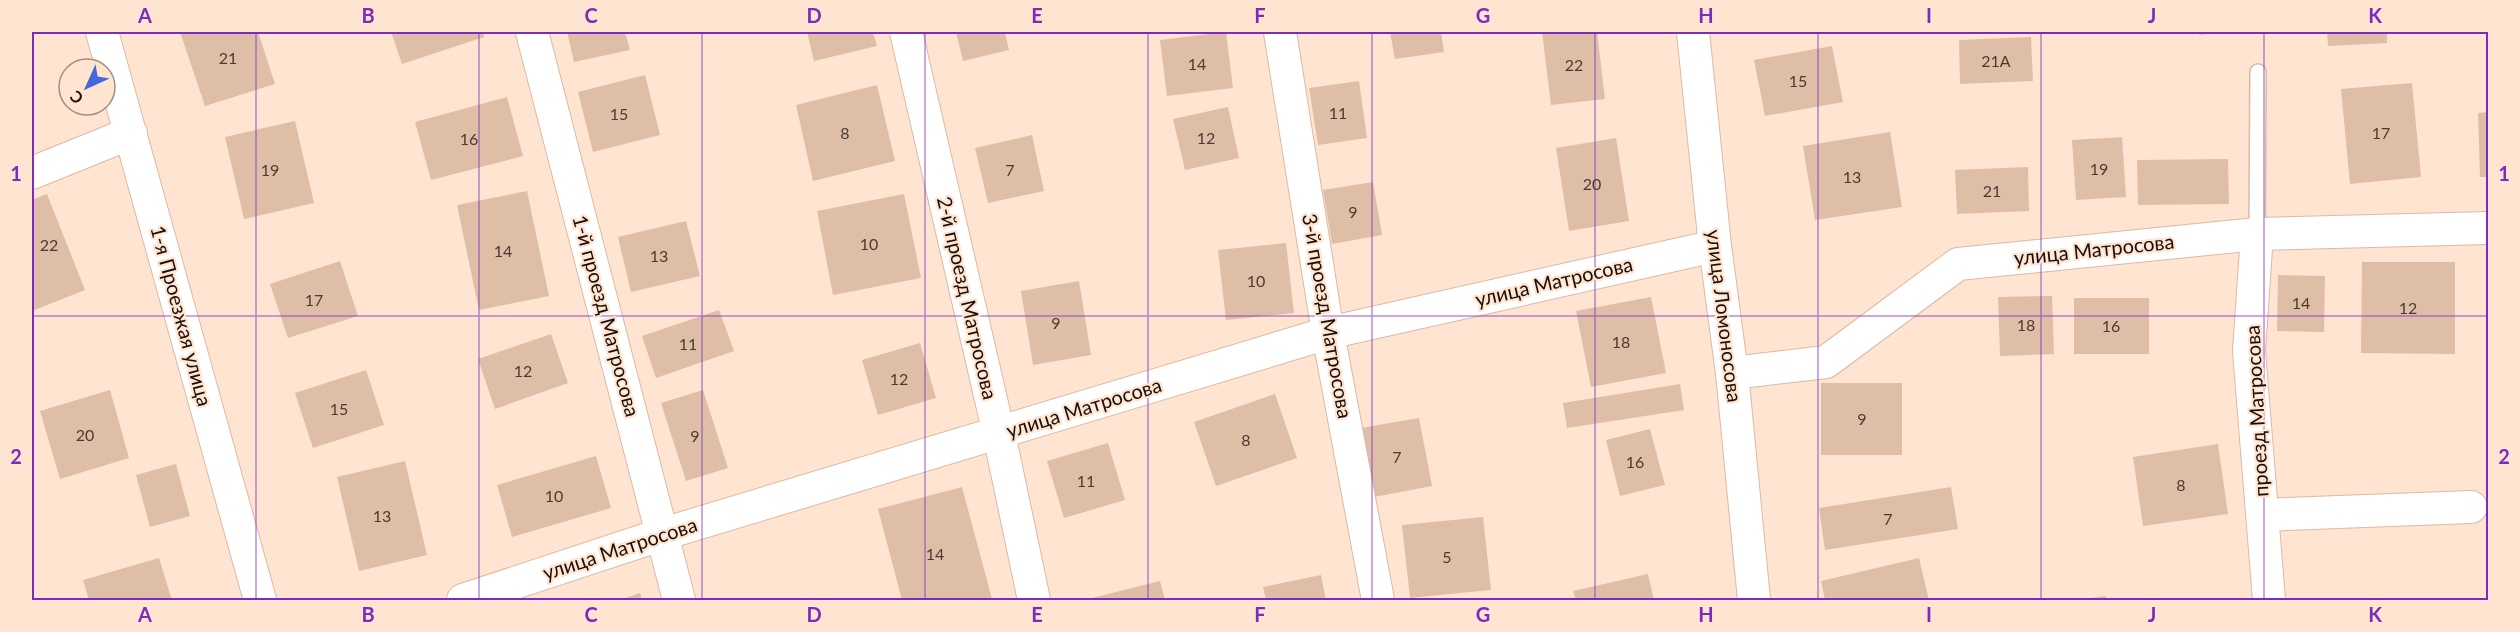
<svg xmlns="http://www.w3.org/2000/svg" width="2520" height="632" viewBox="0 0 2520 632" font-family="Lato,sans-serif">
	<rect width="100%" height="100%" fill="#ffe4d1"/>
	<path fill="#dfbea8" d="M180 32H258L275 84 205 106Z
		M391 32H483L484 37 402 64Z
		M567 32H625L630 50 574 62Z
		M807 32H873L877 46 814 61Z
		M956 32H1005L1009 50 963 61Z
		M1226 32 1233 88 1167 96 1160 40Z
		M1390 32H1441L1444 52 1395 59Z
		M1542 32H1597L1605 99 1551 105Z
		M2199 32H2220V33L2199 35Z
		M2327 32H2387V43L2328 46Z
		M2031 37 2033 81 1960 84 1959 40Z
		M1832 46 1843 102 1765 116 1754 60Z
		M645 75 660 135 593 152 578 92Z
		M1359 81 1367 138 1318 145 1309 88Z
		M2412 83 2421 177 2350 184 2341 89Z
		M877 85 895 161 813 181 796 105Z
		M507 97 523 156 431 180 415 122Z
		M1228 107 1239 158 1185 170 1173 119Z
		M2488 112V177H2480L2478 113Z
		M295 121 314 203 244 219 225 137Z
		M1890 132 1902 207 1815 220 1803 146Z
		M1032 135 1044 191 988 203 975 148Z
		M2122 137 2126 197 2076 200 2072 140Z
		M1616 138 1629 221 1569 231 1556 148Z
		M2228 159 2229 204 2138 205 2137 160Z
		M2028 167 2029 211 1957 214 1955 170Z
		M1373 182 1382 235 1332 244 1323 190Z
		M527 191 549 296 479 310 457 205Z
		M47 194 85 290 32 311V200Z
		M904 194 921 278 833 295 817 211Z
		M686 221 700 276 631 292 618 237Z
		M1286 243 1294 313 1226 320 1218 250Z
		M340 261 358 316 288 338 270 284Z
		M2362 262H2455V354L2361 353Z
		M2278 275 2325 276 2324 332 2277 331Z
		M1079 281 1091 355 1033 365 1021 291Z
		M2052 296 2054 354 2000 356 1998 297Z
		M1651 297 1666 373 1591 387 1576 311Z
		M2074 298H2149V354H2074Z
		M719 310 734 351 656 378 642 336Z
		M551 334 568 383 495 409 478 359Z
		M920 343 936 398 878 415 862 360Z
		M366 370 384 425 313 448 295 393Z
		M1821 383H1902V455H1821Z
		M1680 384 1684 410 1567 428 1563 403Z
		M110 390 129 458 60 479 40 411Z
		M703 390 728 468 686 481 661 403Z
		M1275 394 1297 458 1216 486 1194 422Z
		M1419 418 1432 486 1374 497 1361 428Z
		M1650 429 1665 485 1620 496 1606 440Z
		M1108 443 1125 500 1064 518 1047 461Z
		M2218 444 2228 514 2143 526 2133 457Z
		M596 456 611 508 512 537 497 485Z
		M405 461 427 555 359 571 337 477Z
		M176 464 190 516 150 527 136 475Z
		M962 487 992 599 902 600 878 509Z
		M1951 487 1958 529 1825 550 1819 508Z
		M1483 517 1491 590 1410 598 1402 525Z
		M159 558 172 600H89L83 580Z
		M1919 558 1929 600H1825L1821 581Z
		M1648 574 1654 600H1576L1573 591Z
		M1321 575 1326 600H1266L1263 587Z
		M1160 581 1165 600H1084Z
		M640 593 642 600H619Z
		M2106 596V600H2083V599Z"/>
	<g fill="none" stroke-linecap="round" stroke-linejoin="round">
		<g stroke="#dbbaa4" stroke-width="18">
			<path id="service" d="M2257 234 2258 72"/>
		</g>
		<g stroke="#dbbaa4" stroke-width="34">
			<path id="minor" d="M102 32 260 600
				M532 32 679 600
				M906 32 999 434 1034 600
				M1280 32 1328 333 1378 600
				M1693 32 1715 246 1732 373 1754 600
				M32 173 131 133
				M2257 234 2249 351 2269 600
				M1732 373 1826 362 1958 264 2257 234 2488 228
				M2262 515 2471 507
				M463 600 663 534 1328 333 1715 246"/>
		</g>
		<use href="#service" stroke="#fff" stroke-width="15"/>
		<use href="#minor" stroke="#fff" stroke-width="32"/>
	</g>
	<path fill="none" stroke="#7b2cbf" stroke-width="1.5" stroke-opacity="0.55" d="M256 32V600M479 32V600M702 32V600M925 32V600M1148 32V600M1372 32V600M1595 32V600M1818 32V600M2041 32V600M2264 32V600M32 316H2488"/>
	<g text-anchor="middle" stroke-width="4.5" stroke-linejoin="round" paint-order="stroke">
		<g font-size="16" fill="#4b3a2f">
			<text x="228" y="64">21</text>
			<text x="1996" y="67">21А</text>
			<text x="1197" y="70">14</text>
			<text x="1574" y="71">22</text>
			<text x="1798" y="87">15</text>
			<text x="1338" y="119">11</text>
			<text x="619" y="120">15</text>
			<text x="845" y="139">8</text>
			<text x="2381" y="139">17</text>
			<text x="1206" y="144">12</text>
			<text x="469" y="145">16</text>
			<text x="2099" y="175">19</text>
			<text x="270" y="176">19</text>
			<text x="1010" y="176">7</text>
			<text x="1852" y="183">13</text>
			<text x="1592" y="190">20</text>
			<text x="1992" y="197">21</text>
			<text x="1353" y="218">9</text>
			<text x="869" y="250">10</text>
			<text x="49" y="251">22</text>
			<text x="503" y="257">14</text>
			<text x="659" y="262">13</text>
			<text x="1256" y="287">10</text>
			<text x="314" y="306">17</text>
			<text x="2301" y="309">14</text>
			<text x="2408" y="314">12</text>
			<text x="1056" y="329">9</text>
			<text x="2026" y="331">18</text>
			<text x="2111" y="332">16</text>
			<text x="1621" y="348">18</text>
			<text x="688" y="350">11</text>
			<text x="523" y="377">12</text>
			<text x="899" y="385">12</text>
			<text x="339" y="415">15</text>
			<text x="1862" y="425">9</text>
			<text x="85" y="441">20</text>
			<text x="695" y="442">9</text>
			<text x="1246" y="446">8</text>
			<text x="1397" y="463">7</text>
			<text x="1635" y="468">16</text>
			<text x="1086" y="487">11</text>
			<text x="2181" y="491">8</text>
			<text x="554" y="502">10</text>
			<text x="382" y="522">13</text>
			<text x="1888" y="525">7</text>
			<text x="935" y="560">14</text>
			<text x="1447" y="563">5</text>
		</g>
		<g font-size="20" fill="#1a0e07" stroke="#ffe4d1">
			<text transform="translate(2094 250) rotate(-6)" y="7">улица Матросова</text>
			<text transform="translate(1554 282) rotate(-13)" y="7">улица Матросова</text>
			<text transform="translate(967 298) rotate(77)" y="7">2-й проезд Матросова</text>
			<text transform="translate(181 316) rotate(75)" y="7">1-я Проезжая улица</text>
			<text transform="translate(606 316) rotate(75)" y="7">1-й проезд Матросова</text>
			<text transform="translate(1327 316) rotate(80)" y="7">3-й проезд Матросова</text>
			<text transform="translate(1724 316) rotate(83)" y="7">улица Ломоносова</text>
			<text transform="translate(1084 408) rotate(-17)" y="7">улица Матросова</text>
			<text transform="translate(2257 411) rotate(-93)" y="7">проезд Матросова</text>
			<text transform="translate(620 549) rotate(-18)" y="7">улица Матросова</text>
		</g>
	</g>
	<rect width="2520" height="632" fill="none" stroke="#ffe4d1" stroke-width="66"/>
	<g transform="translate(87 87) rotate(225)"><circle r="28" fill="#ffe4d1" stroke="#a38e80" stroke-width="1.5"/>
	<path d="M0-4.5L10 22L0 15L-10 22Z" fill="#4169db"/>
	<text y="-9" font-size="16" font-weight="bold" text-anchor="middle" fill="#1a0e07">С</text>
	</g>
	<rect x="33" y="33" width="2454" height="566" fill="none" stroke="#7b2cbf" stroke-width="2"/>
	<g font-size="20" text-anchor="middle" font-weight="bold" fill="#7b2cbf">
		<text x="145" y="23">A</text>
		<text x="368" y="23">B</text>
		<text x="591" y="23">C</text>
		<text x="814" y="23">D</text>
		<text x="1037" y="23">E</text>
		<text x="1260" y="23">F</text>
		<text x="1483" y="23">G</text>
		<text x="1706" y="23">H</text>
		<text x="1929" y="23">I</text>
		<text x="2152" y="23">J</text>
		<text x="2375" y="23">K</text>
		<text x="16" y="181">1</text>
		<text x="2504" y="181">1</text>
		<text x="16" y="464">2</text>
		<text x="2504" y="464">2</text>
		<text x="145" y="622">A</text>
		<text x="368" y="622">B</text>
		<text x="591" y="622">C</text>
		<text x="814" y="622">D</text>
		<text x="1037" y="622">E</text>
		<text x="1260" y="622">F</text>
		<text x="1483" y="622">G</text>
		<text x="1706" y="622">H</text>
		<text x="1929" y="622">I</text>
		<text x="2152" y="622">J</text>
		<text x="2375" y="622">K</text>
	</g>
</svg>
